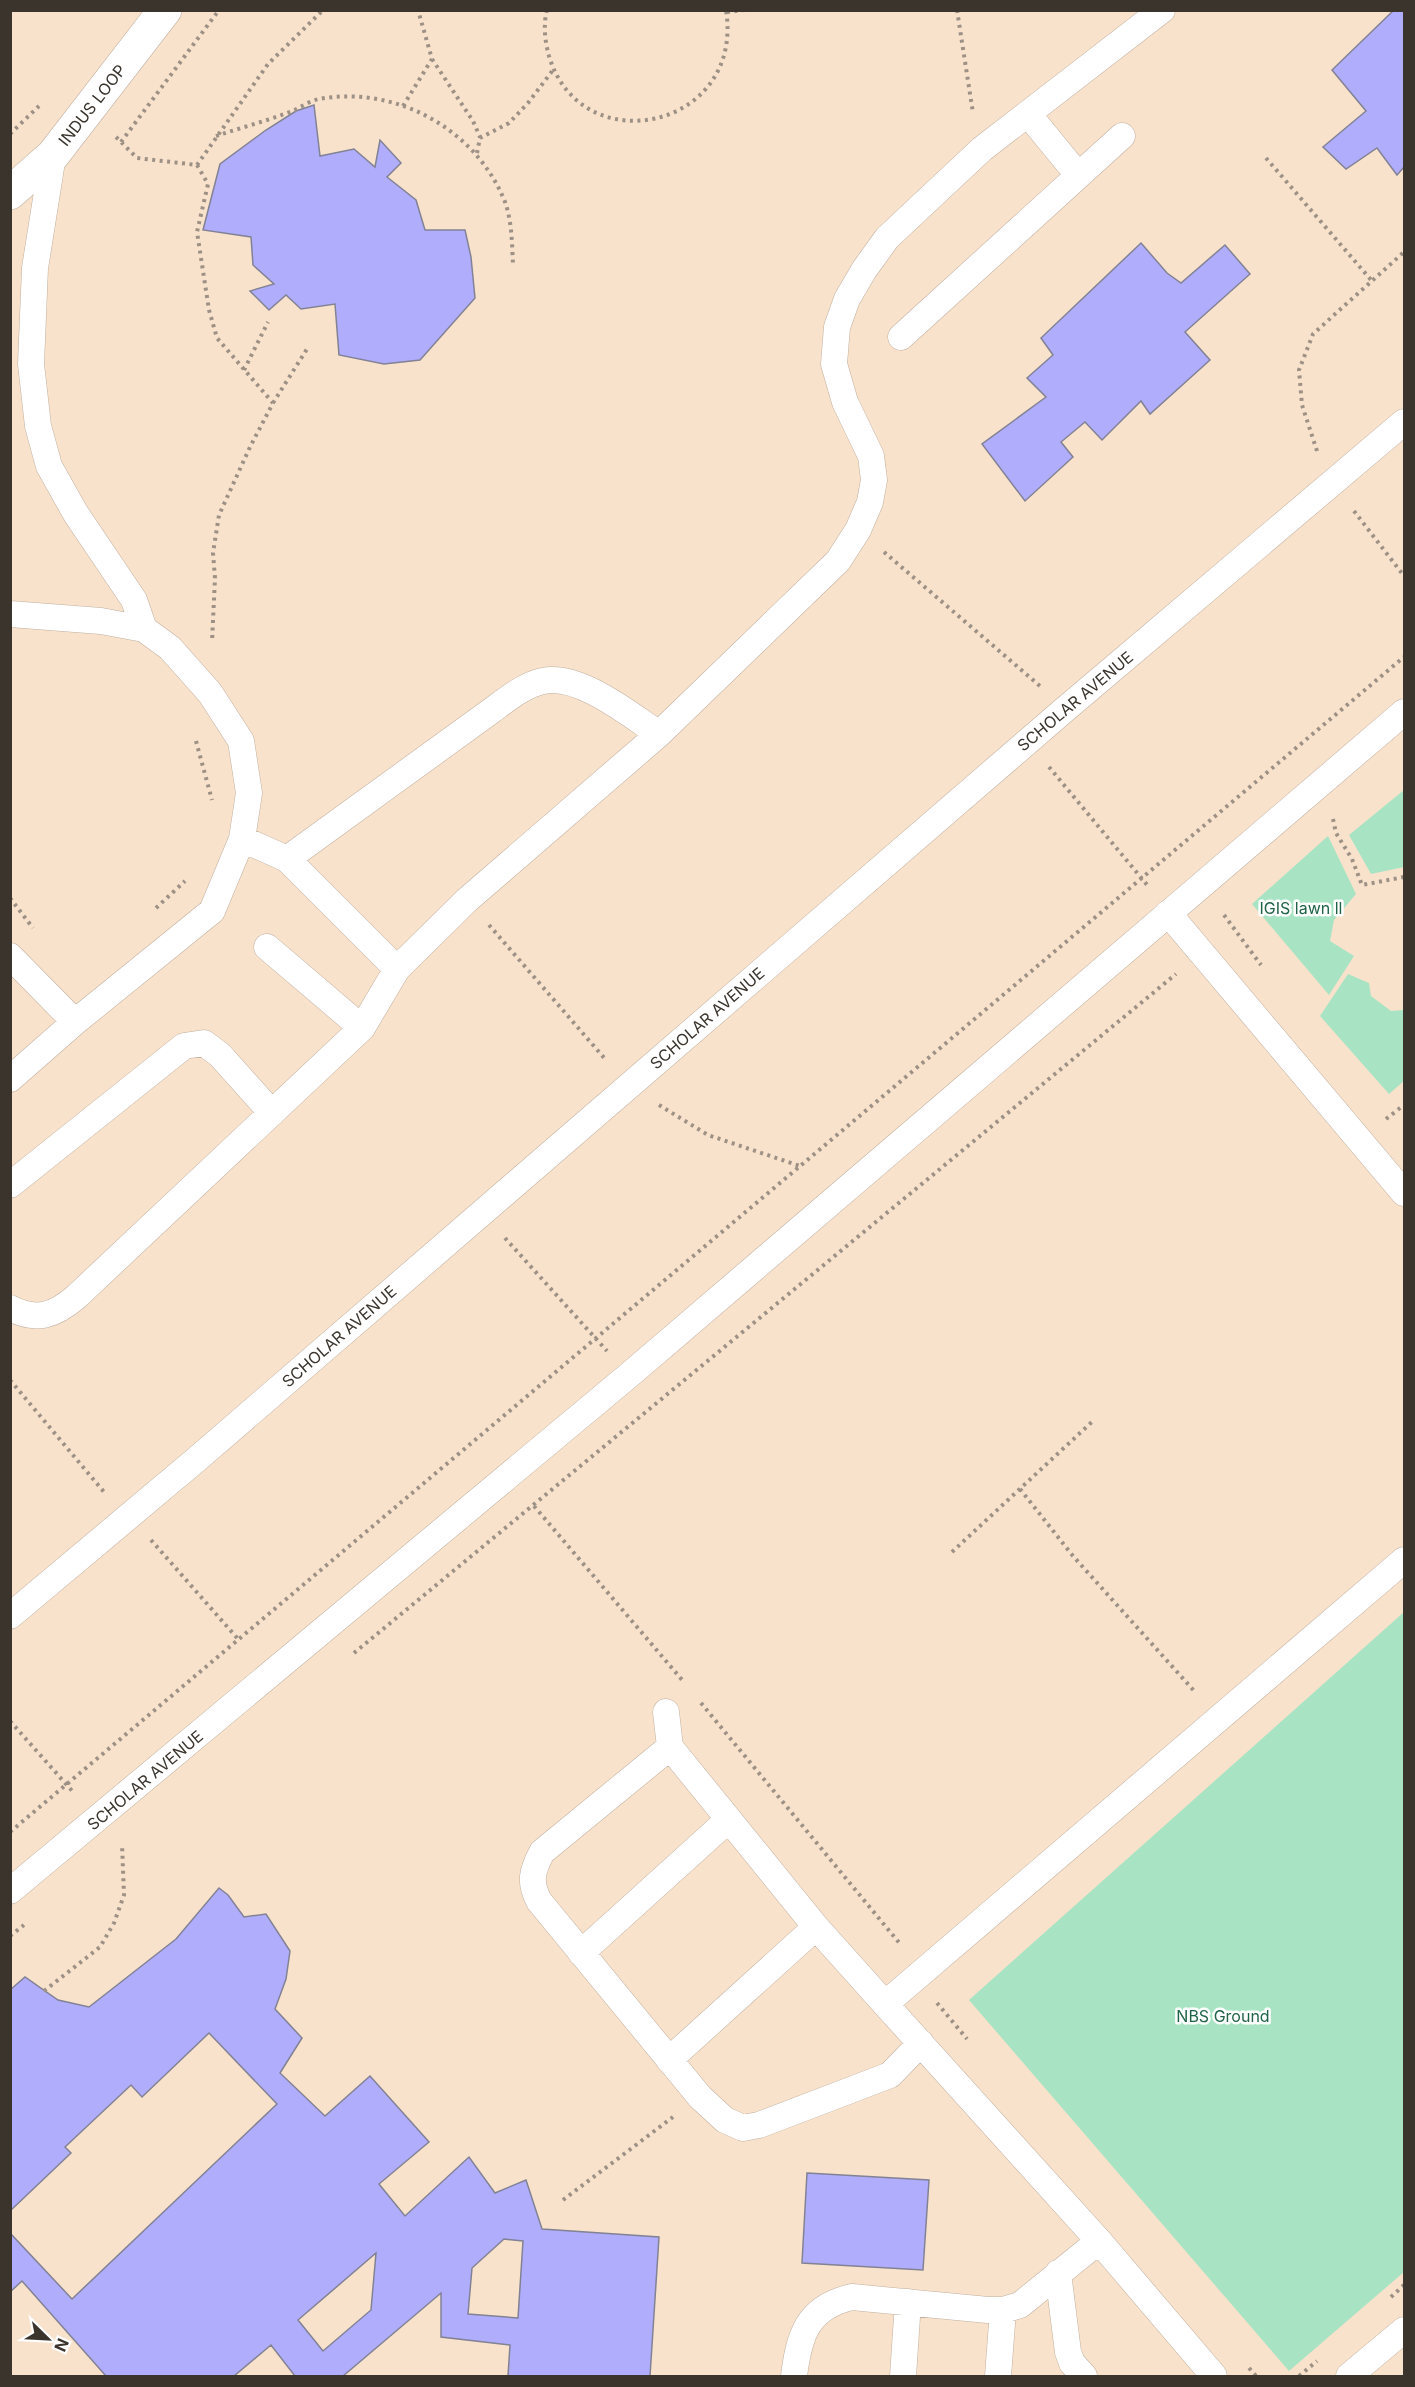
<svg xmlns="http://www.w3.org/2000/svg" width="1415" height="2387" viewBox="0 0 1415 2387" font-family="Inter,sans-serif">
	<rect width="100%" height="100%" fill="#fcebdb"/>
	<path fill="#f8e2cb" d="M11 11H1404V2376H11Z"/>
	<path fill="#a8e4c3" d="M1404 790V867L1371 874 1349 835Z
		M1328 836 1356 894 1334 920 1330 941 1354 956 1329 995 1252 904Z
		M1348 974 1369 983 1371 996 1391 1011 1404 1010V1081L1389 1094 1320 1016Z
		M1404 1612V2272L1289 2371 969 2000Z"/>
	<path fill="#b1adfd" stroke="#828295" stroke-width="1.5" fill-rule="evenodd" d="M1394 10H1404V167L1397 175 1377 148 1346 169 1323 147 1366 111 1332 70Z
		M314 105 320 156 354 149 375 167 380 140 401 163 387 177 416 200 425 230H465L471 257 475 298 420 360 384 364 339 355 335 304 301 309 286 295 269 310 250 291 274 284 253 265 251 237 203 230 220 164 266 130 296 111Z
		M1141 243 1167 273 1181 283 1225 245 1250 274 1185 332 1210 360 1150 414 1141 401 1102 440 1085 422 1061 442 1073 457 1025 501 982 444 1046 397 1027 378 1053 355 1041 338Z
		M219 1888 228 1895 244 1917 266 1914 290 1951 286 1979 275 2009 302 2038 280 2073 325 2116 370 2076 429 2142 379 2184 405 2216 469 2157 495 2193 526 2180 542 2229 659 2237 650 2376H508L510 2345 441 2337V2293L343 2376H295L271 2345 234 2376H106L22 2281 10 2292V2233L72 2299 277 2104 209 2033 142 2097 131 2085 65 2147 71 2153 10 2211V1990L25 1977 58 2000 89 2007 176 1939ZM504 2239 523 2241 518 2318 468 2314 472 2268ZM376 2253 371 2310 323 2351 298 2320Z
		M807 2173 929 2180 923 2270 802 2263Z"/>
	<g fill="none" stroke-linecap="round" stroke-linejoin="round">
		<g stroke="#c0b0a0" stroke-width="27">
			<path id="service" d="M1028 114 1078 175
				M901 337 1122 136
				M10 614 101 621 144 629
				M242 839 287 859 397 969
				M287 859 491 711C506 700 524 685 543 681 579 673 630 715 659 734
				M1168 913 1404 1193
				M267 947 362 1028
				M10 956 75 1022
				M10 1079 75 1022 212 911 242 839 249 793 241 741 210 693 170 648 144 629 134 600 76 514 49 466 38 426 31 364 35 268 53 155
				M10 1185 184 1046 204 1043 220 1055 272 1113
				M10 1308C37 1322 55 1315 76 1297L362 1028 397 969 467 900 659 734 838 561 858 530 870 502 874 480 871 456 845 402 834 364 837 327 847 299 864 270 887 238 982 149 1162 10
				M10 1616 197 1459 1063 711 1404 422
				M666 1712 670 1747 816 1927 885 2004
				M670 1747 542 1852C532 1871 529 1882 539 1901L700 2097 725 2120 743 2128 759 2125 890 2075 921 2043
				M10 1891 628 1376 1404 712
				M581 1953 728 1820
				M669 2060 816 1927
				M1058 2273 1068 2352 1072 2363 1084 2376
				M794 2376C799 2336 807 2307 852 2297L988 2310H1003L1020 2305 1099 2241
				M903 2376 908 2302
				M998 2376 1003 2310
				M1214 2376 1099 2241 885 2004 1404 1560
				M1349 2376 1404 2330"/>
		</g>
		<g stroke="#c0b0a0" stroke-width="34">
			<path id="minor" d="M10 193 53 155 165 10"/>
		</g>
		<path stroke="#9d9186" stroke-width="4" stroke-dasharray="3 4.5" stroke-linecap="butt" d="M547 10C543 25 545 42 549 56 581 164 745 129 726 10
			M957 10 973 113
			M727 12 745 10
			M432 59 473 121 480 137
			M403 106 432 59 418 10
			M10 134 39 106
			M216 136C240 128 266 121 290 112 300 108 309 101 319 99 396 85 476 129 505 202 512 221 512 245 513 265
			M116 137 137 158 197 165 268 64 323 10
			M121 142 219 10
			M477 153 480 138 509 123 528 103 553 70
			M1266 158 1372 281
			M197 165 208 184 197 232 209 310 217 338 273 403 250 447 219 515 213 553 215 578 212 642
			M244 370 268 322
			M273 403 307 349
			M1317 451 1302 405 1299 370 1313 334 1404 252
			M1354 511 1404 576
			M884 552 1040 686
			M196 741 212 800
			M1049 767 1148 886
			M1333 819 1336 833 1352 859 1362 885 1404 877
			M10 898 33 928
			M156 908 185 881
			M1224 915 1261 965
			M489 925 606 1060
			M659 1105 708 1135 800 1166
			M1386 1119 1404 1105
			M505 1238 607 1351
			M10 1380 104 1492
			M1020 1489 1073 1556 1196 1693
			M534 1506 683 1681
			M151 1540 238 1639
			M952 1552 1094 1420
			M354 1653 1176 974
			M701 1703 901 1945
			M10 1721 74 1793
			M10 1832 1404 657
			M10 1936 24 1925
			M44 1991 100 1947 114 1923 124 1895 122 1844
			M937 2003 967 2039
			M563 2200 673 2117
			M1391 2297 1404 2285
			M1249 2368 1256 2376
			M1299 2376 1317 2361"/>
		<use href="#service" stroke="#fff" stroke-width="26"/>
		<use href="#minor" stroke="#fff" stroke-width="33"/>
	</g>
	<g text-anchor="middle" stroke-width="5" stroke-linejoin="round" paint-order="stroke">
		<g font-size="16" fill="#3a342d" stroke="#fff">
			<text transform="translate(92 105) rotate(-52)" y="6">INDUS LOOP</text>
			<text transform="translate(1075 701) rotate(-40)" y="6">SCHOLAR AVENUE</text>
			<text transform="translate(707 1018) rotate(-41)" y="6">SCHOLAR AVENUE</text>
			<text transform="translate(339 1336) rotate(-41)" y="6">SCHOLAR AVENUE</text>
			<text transform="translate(145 1780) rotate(-40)" y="6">SCHOLAR AVENUE</text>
		</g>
		<g font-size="16" fill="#1f6446" stroke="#fff">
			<text x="1301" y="914">IGIS lawn ll</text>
			<text x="1223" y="2022">NBS Ground</text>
		</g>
	</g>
	<rect width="1415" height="2387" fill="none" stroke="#3a342d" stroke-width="24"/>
	<g transform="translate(48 2339) rotate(114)" stroke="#ffffff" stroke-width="4.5" paint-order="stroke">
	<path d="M0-4.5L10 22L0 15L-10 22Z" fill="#3a342d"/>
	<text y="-9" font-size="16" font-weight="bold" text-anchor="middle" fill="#3a342d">N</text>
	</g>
</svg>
